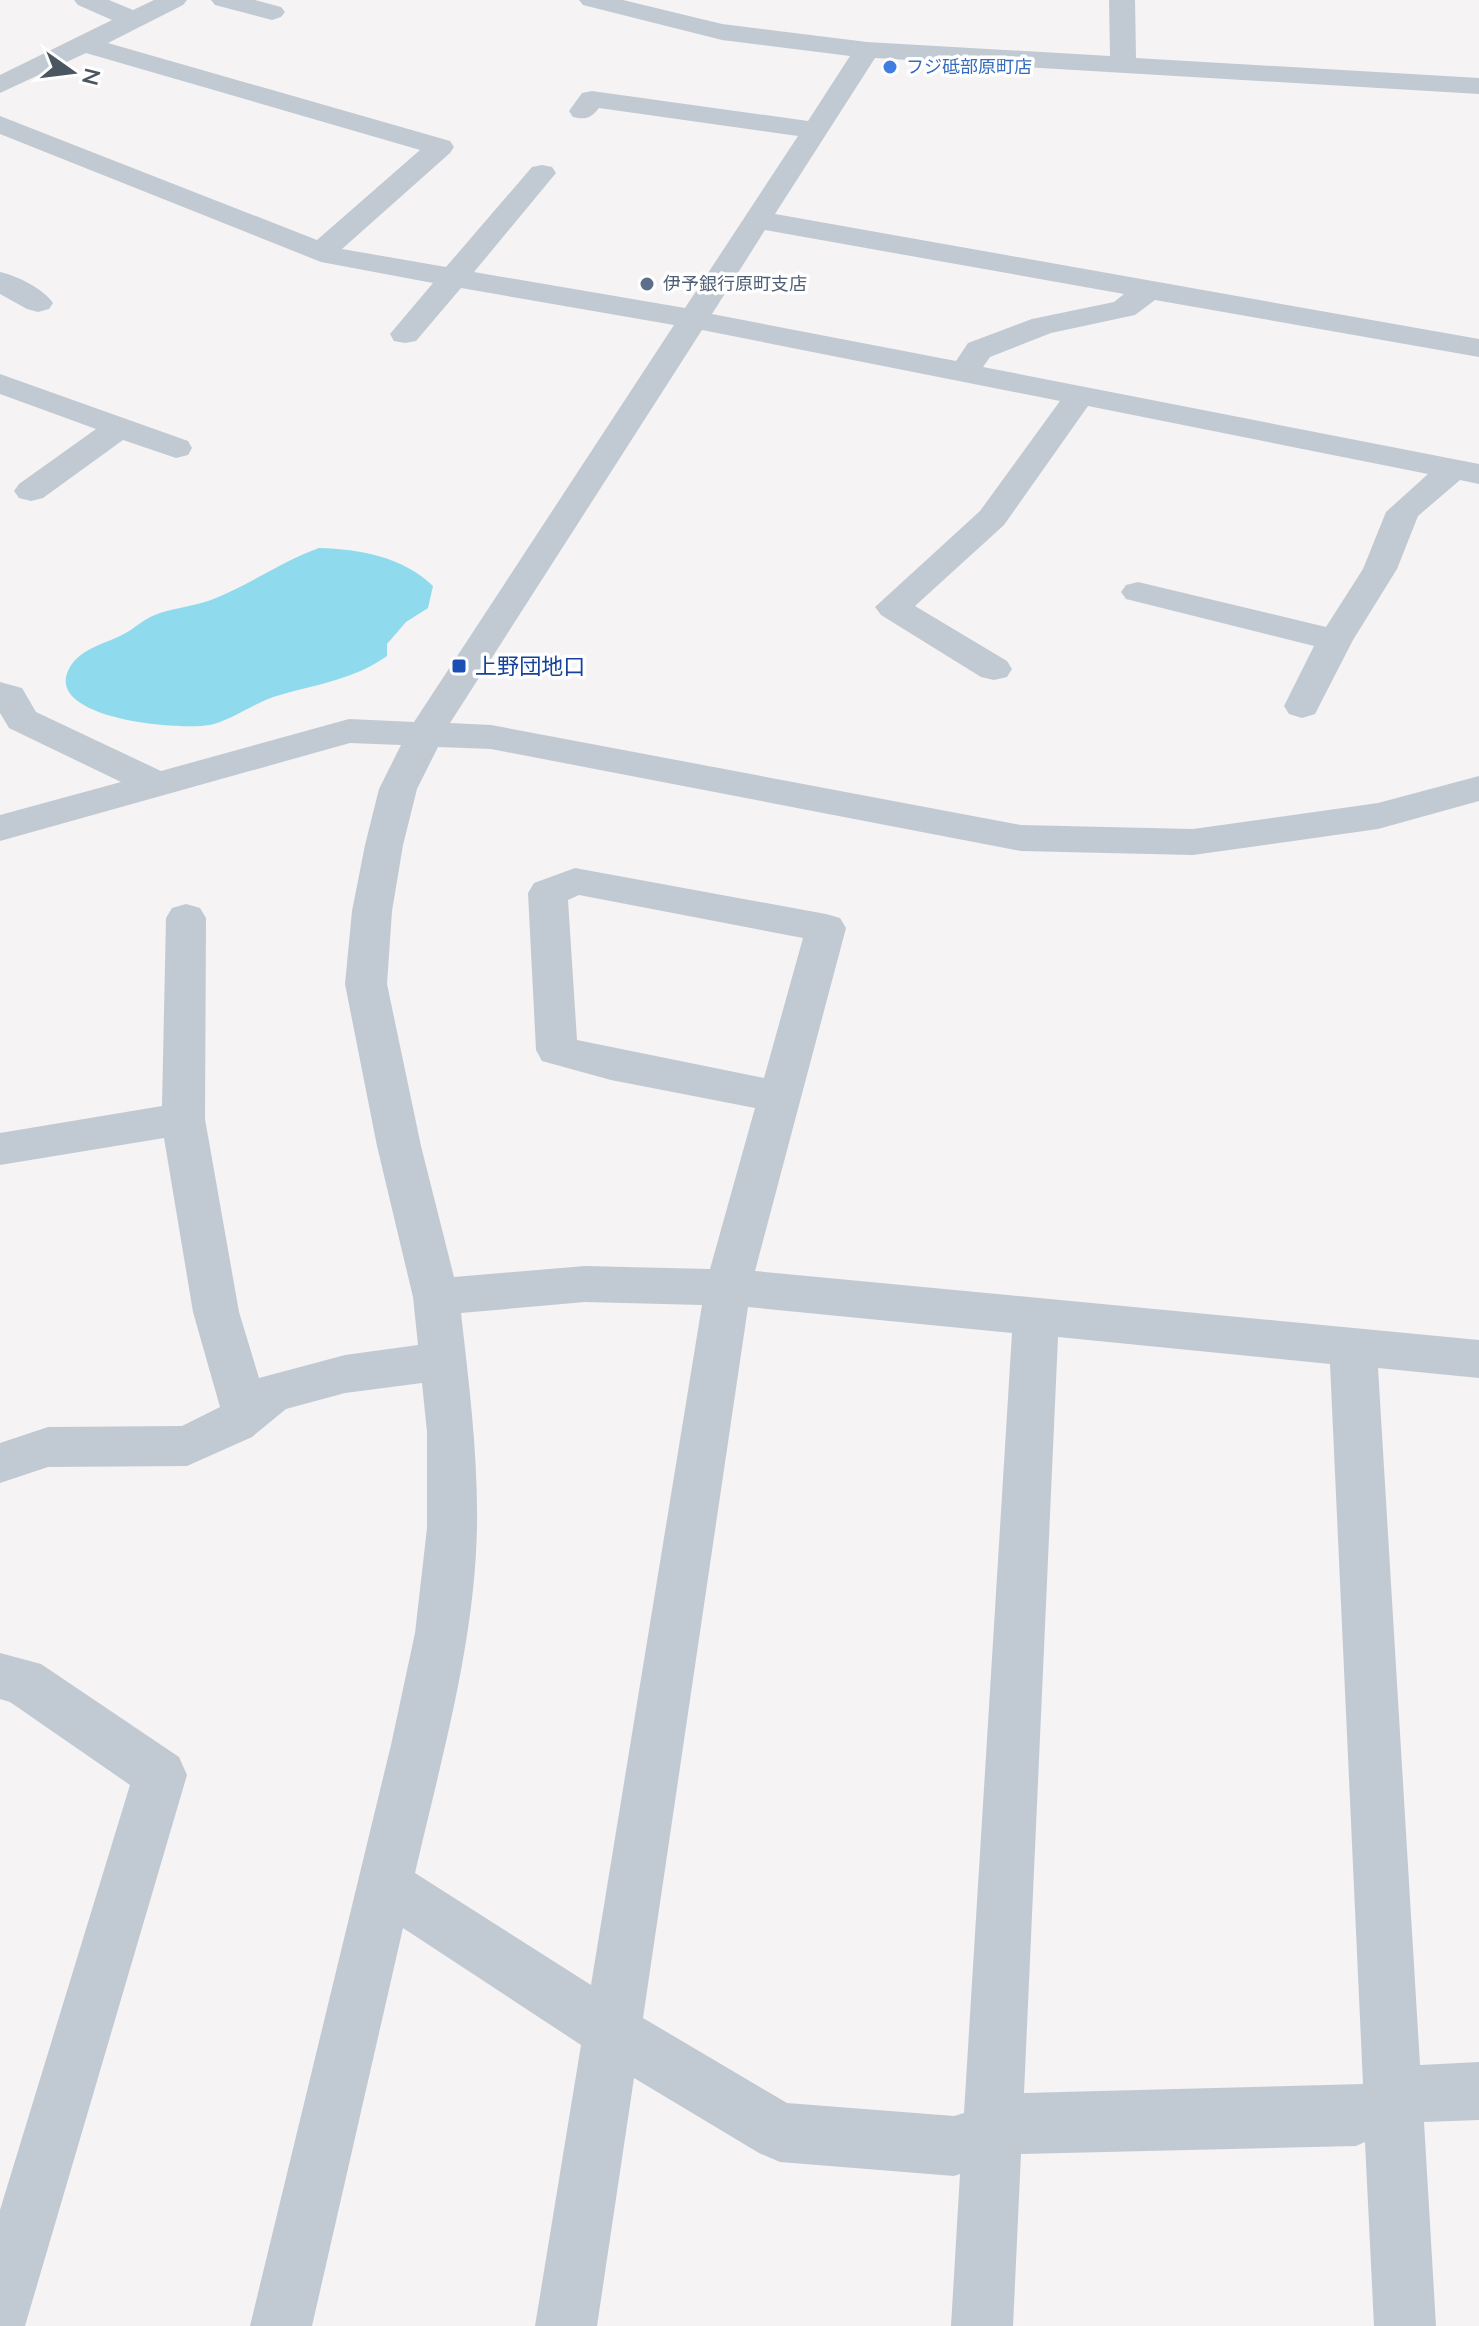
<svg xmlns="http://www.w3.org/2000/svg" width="1479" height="2326" viewBox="0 0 1479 2326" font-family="Mulish,'Noto Sans JP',sans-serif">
	<rect width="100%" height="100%" fill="#f5f3f3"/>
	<path fill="#90daee" d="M319 548C360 549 403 557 433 586L428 608 406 622 387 644V656C355 679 318 684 280 695 257 701 237 717 214 724 186 732 46 720 68 671 78 649 102 645 122 635 138 627 143 618 163 612 181 607 199 605 216 598 252 583 283 561 319 548Z"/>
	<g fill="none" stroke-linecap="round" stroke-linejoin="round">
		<path fill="#c1cad2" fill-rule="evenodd" d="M74 0H109L133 10 154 0H187L183 5 108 43 450 141 454 147 450 153 342 249 446 267 532 167 542 165 552 167 556 173 474 272 685 308 798 136 599 108C591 118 586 120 573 117L569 111 582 93 592 91 808 121 850 56 722 40 583 5 579 0H623L722 24 867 42 1110 56 1109 0H1135L1136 58 1479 78V94L875 58 775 214 1479 339V357L1155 300 1135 315 1051 333 990 357 983 367 1479 464V484L1460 480 1418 516 1397 569 1353 640 1315 714 1302 718 1289 714 1284 706 1314 646 1126 599 1121 592 1126 585 1138 582 1326 627 1363 569 1386 512 1428 474 1088 406 1004 525 915 606 1007 661 1012 669 1007 677 994 680 981 677 881 615 875 607 980 511 1060 401 702 330 450 723 491 725 1021 825 1193 829 1378 803 1479 776V801L1378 829 1193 855 1021 851 491 749 438 747 417 789 403 845 392 911 387 984 421 1146 454 1277 585 1266 710 1269 755 1108 611 1080 542 1061 536 1050 528 893 534 883 575 868 826 914 840 918 846 928 755 1271 1479 1340V1378L1378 1368 1420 2065 1479 2062V2120L1424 2122 1436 2326H1374L1365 2142 1356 2146 1021 2154 1013 2326H951L960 2174 954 2176 780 2162 759 2153 634 2078 597 2326H535L581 2045 403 1928 312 2326H250L391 1745 415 1633 427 1528V1432L422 1383 345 1393 286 1409 252 1437 187 1466 48 1467 0 1483V1443L48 1427 182 1426 220 1407 193 1312 164 1138 0 1165V1133L162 1106 166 918 172 908 186 904 200 908 206 918 205 1119 239 1312 259 1378 345 1355 418 1345 413 1297 377 1146 345 984 352 911 365 845 379 789 401 745 350 743 0 841V815L121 782 9 728 0 713V682L22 688 36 712 161 771 349 719 414 722 674 325 461 288 416 341 405 343 394 341 390 334 433 283 321 262 0 134V116L317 240 420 150 86 53 0 93V75L112 20 78 5ZM765 230 1124 294 1114 302 1032 319 968 343 956 361 712 314ZM579 895 803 938 764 1078 577 1040 568 900ZM585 1302 702 1305 591 1985 415 1873C441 1760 475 1643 477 1526 478 1454 469 1384 461 1313ZM748 1307 1012 1333 964 2113 954 2116 787 2103 643 2018ZM1058 1337 1330 1364 1363 2084 1024 2093Z
			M211 0H255L281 7 285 12 281 17 272 20 215 5Z
			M0 272C17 276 43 288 53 303L49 309 38 312 27 309 0 294Z
			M0 374 188 441 192 448 188 455 176 458 123 440 43 498 31 501 19 498 14 491 19 484 96 429 0 394Z
			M0 1653 41 1664 179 1757 187 1775 25 2326H0V2210L130 1785 10 1702 0 1699Z"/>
	</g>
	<circle fill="#3f7fe0" stroke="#fff" stroke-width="3" cx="890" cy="67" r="8"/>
	<circle fill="#5c6f8a" stroke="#fff" stroke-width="3" cx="647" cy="284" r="8"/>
	<rect fill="#1a4fb4" stroke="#fff" stroke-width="3" x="451" y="658" width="16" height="16" rx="4"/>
	<g text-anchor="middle" stroke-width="7" stroke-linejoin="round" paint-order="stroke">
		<g font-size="18" fill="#366cbe" stroke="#fff" text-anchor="start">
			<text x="906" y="73">フジ砥部原町店</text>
		</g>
		<g font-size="18" fill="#4e5e75" stroke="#fff" text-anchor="start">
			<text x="663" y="290">伊予銀行原町支店</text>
		</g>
		<g font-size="22" fill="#164399" stroke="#fff" text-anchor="start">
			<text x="475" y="674">上野団地口</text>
		</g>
	</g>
	<g transform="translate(72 72) rotate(104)" stroke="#ffffff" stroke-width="6" paint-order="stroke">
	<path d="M0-6L14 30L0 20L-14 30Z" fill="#4a5661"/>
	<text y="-12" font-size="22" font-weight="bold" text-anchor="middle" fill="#4a5661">N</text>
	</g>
</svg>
